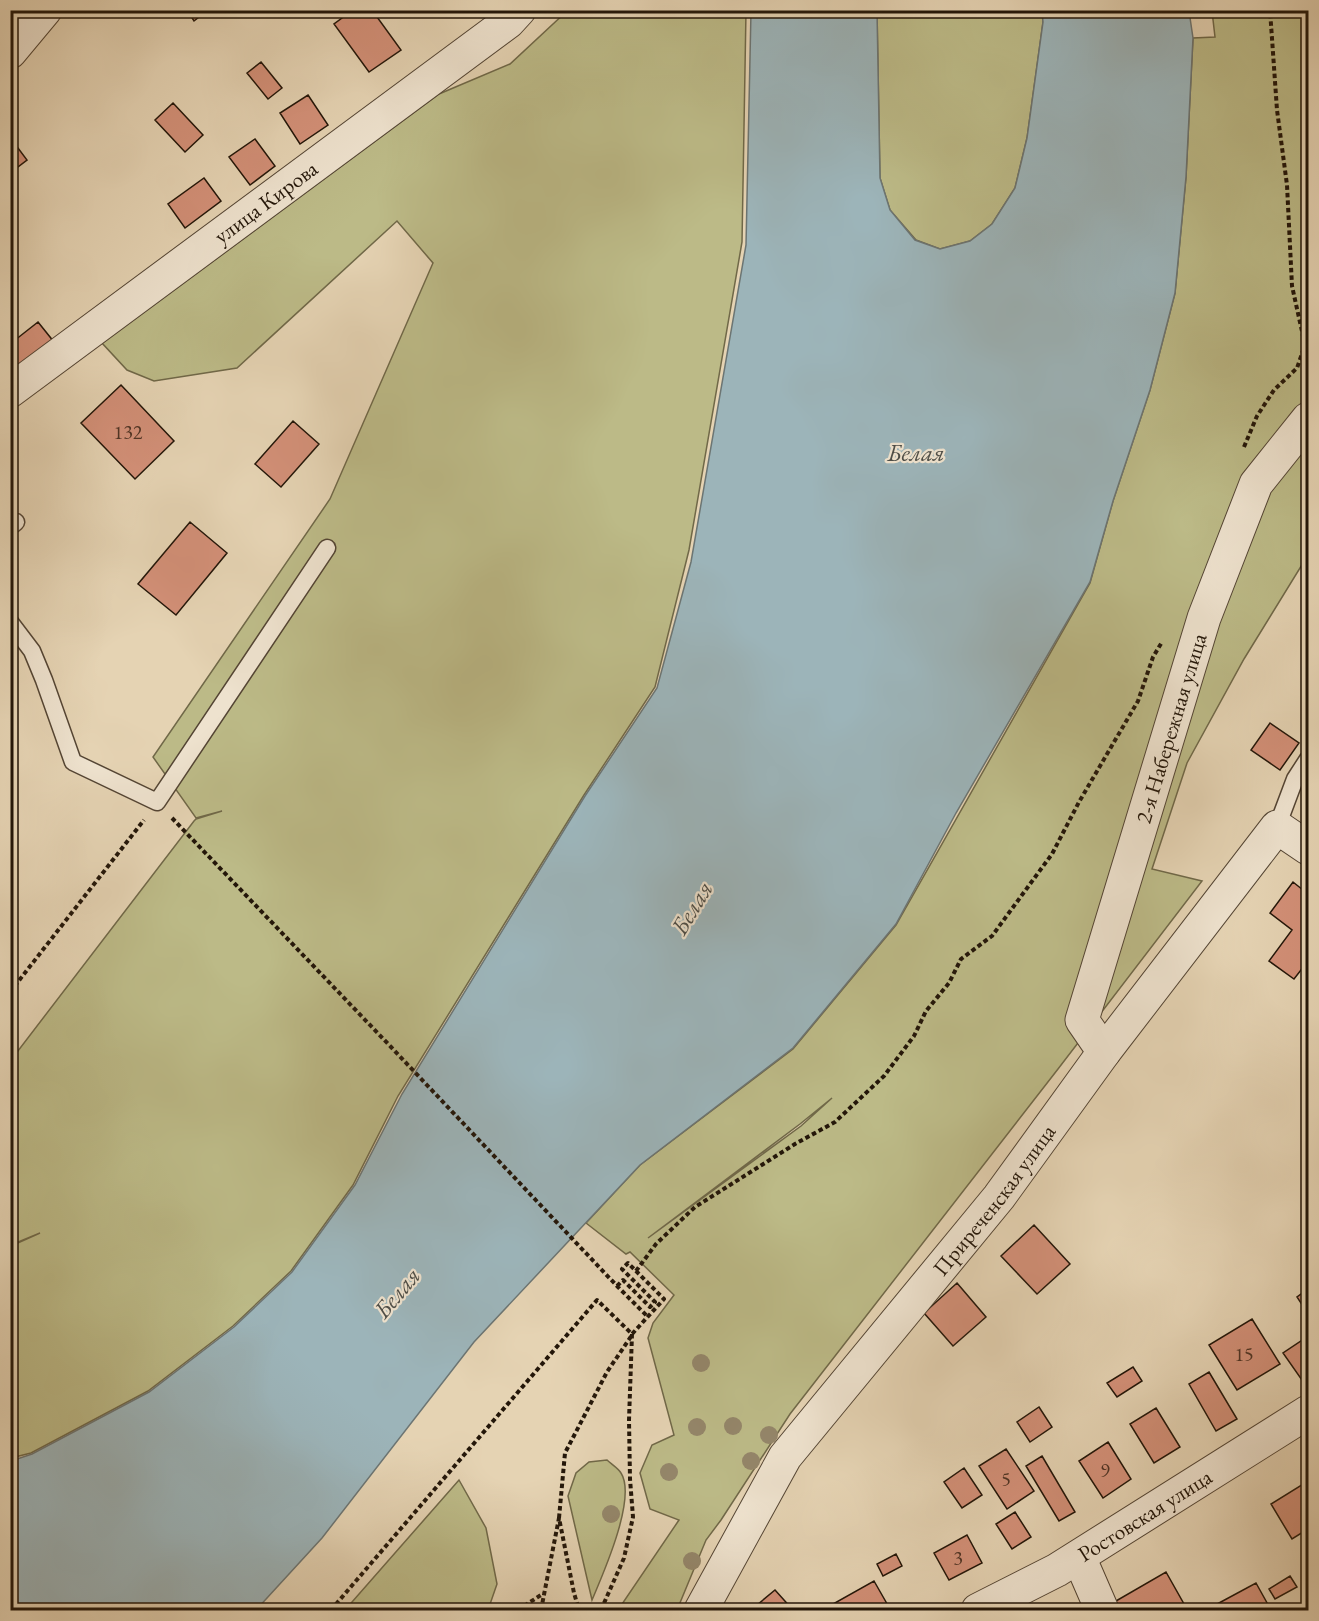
<svg xmlns="http://www.w3.org/2000/svg" width="1319" height="1621" viewBox="0 0 1319 1621" font-family="'EB Garamond',serif">
	<rect width="100%" height="100%" fill="#e5d3b3"/>
	<filter id="stains"><feTurbulence type="fractalNoise" baseFrequency=".00333" numOctaves="4"/><feColorMatrix values="0 0 0 0 .2 0 0 0 0 .09 0 0 0 0 .02 0 0 0 .5 -.17"/></filter>
	<radialGradient id="worn" r=".72"><stop offset=".6" stop-color="#630" stop-opacity="0"/><stop offset="1" stop-color="#630" stop-opacity=".3"/></radialGradient>
	<path fill="#bcba87" stroke="#706848" stroke-width="1.5" fill-rule="evenodd" d="M567 11H746L742 242 689 550 655 687 584 795 398 1096 353 1185 291 1271 233 1326 148 1391 31 1453 11 1458V1246L40 1233 11 1245V1060L194 821 196 819 222 811 196 818 153 757 330 499 433 263 397 221 237 368 154 381 127 370 102 343 439 94 510 64Z
		M877 11H1042L1043 22 1027 138 1015 188 992 224 970 241 940 249 916 240 890 210 880 178Z
		M1212 11H1308V555L1244 659 1187 763 1152 869 1202 881 1058 1069 790 1414 721 1520 706 1540 677 1610H618L679 1520 650 1509 640 1473 652 1445 674 1435 648 1338 653 1323 674 1295 630 1252 626 1254 586 1223 640 1165 793 1049 896 925 1090 583 1113 501 1150 390 1175 293 1186 177 1193 38 1215 37ZM832 1098 801 1126 648 1238 800 1124Z
		M607 1460C611 1464 618 1468 621 1473 637 1498 603 1574 592 1600L568 1496 576 1473 589 1462Z
		M459 1480 486 1528 497 1584 488 1610H345Z"/>
	<path fill="#9cb4b9" stroke="#6c7573" stroke-width="1.5" d="M751 11H877L880 178 890 210 915 240 940 249 970 241 992 224 1015 188 1027 138 1043 22 1042 11H1189L1193 38 1186 177 1175 293 1150 390 1113 501 1090 582 956 813 896 924 793 1048 640 1165 474 1342 322 1538 256 1610H11V1461L32 1454 149 1392 234 1327 292 1272 355 1185 402 1094 585 796 657 688 691 562 746 245Z"/>
	<path fill="#d39078" stroke="#231609" stroke-width="1.5" d="M187 10H208L194 21Z
		M353 10H372L401 50 369 72 334 24Z
		M261 62 282 88 268 99 247 73Z
		M308 95 328 125 300 144 280 113Z
		M173 103 203 135 185 152 155 120Z
		M255 139 275 166 250 185 229 157Z
		M15 144 27 160 10 173V148Z
		M204 178 221 201 185 228 168 204Z
		M38 322 58 347 10 385V344Z
		M121 385 174 441 135 479 81 423Z
		M293 421 319 444 281 487 255 464Z
		M190 522 227 553 176 615 138 584Z
		M1270 723 1299 743 1280 770 1251 750Z
		M1293 882 1308 894V961L1294 979 1269 961 1292 930 1270 913Z
		M1034 1225 1070 1264 1037 1294 1001 1256Z
		M957 1283 986 1317 953 1346 924 1313Z
		M1308 1289V1314L1297 1297Z
		M1252 1319 1280 1364 1237 1390 1209 1345Z
		M1307 1337 1308 1340V1380L1304 1383 1283 1353Z
		M1133 1367 1142 1381 1117 1397 1107 1383Z
		M1209 1372 1237 1419 1216 1431 1189 1384Z
		M1039 1407 1052 1427 1030 1442 1017 1422Z
		M1156 1408 1180 1447 1154 1463 1130 1424Z
		M1108 1442 1131 1479 1103 1498 1079 1461Z
		M1006 1449 1034 1491 1007 1509 979 1466Z
		M1042 1456 1075 1512 1059 1521 1026 1466Z
		M964 1468 982 1495 962 1508 944 1482Z
		M1308 1481V1529L1292 1539 1271 1504Z
		M1015 1512 1031 1537 1012 1549 996 1524Z
		M967 1535 982 1563 949 1580 934 1553Z
		M896 1554 902 1566 883 1576 877 1564Z
		M1166 1572 1184 1604 1172 1610H1113L1109 1605Z
		M1290 1576 1297 1587 1275 1599 1269 1589Z
		M874 1581 890 1609 837 1610 833 1604Z
		M1256 1583 1271 1610H1206Z
		M775 1590 793 1610H751Z"/>
	<g fill="none" stroke-linecap="round" stroke-linejoin="round">
		<g stroke="#544534" stroke-width="19">
			<path id="lane" d="M10 527 16 522
				M10 622 32 651 44 680 73 762 157 802 327 548
				M1277 827 1295 779 1308 759"/>
		</g>
		<g stroke="#544534" stroke-width="35">
			<g id="street">
				<path d="M10 52 45 10"/>
				<path id="s1" d="M10 391 508 22 519 10"/>
				<path id="s2" d="M1104 1052 1082 1020 1204 618 1256 484 1308 419"/>
				<path d="M1079 1557 1102 1610"/>
				<path id="s3" d="M701 1610 785 1457 999 1197 1104 1052 1277 827 1308 848"/>
				<path id="s4" d="M978 1610 1057 1570 1308 1412"/>
			</g>
		</g>
		<path stroke="#231609" stroke-width="4" stroke-dasharray="4.5 3" stroke-linecap="butt" d="M1244 447 1257 416 1274 390 1297 368 1305 345 1292 286 1287 185 1277 110 1270 10
			M172 818 391 1047 617 1286 648 1317
			M10 992 144 820
			M636 1271 656 1244 695 1207 795 1144 835 1122 884 1076 914 1036 926 1011 949 983 961 959 992 936 1052 854 1079 802 1138 701 1153 657 1162 642
			M559 1518 565 1453 607 1372 632 1335
			M331 1610 597 1300 632 1334 664 1299 628 1263 622 1269 655 1302 650 1307 623 1280 617 1286
			M518 1610 544 1593
			M541 1610 559 1518 574 1593 579 1610
			M601 1610 624 1558 633 1517 630 1479 629 1420 632 1334"/>
		<use href="#lane" stroke="#eee2ce" stroke-width="16"/>
		<use href="#street" stroke="#eee2ce" stroke-width="33"/>
	</g>
	<g fill="#94866a">
		<circle cx="701" cy="1363" r="9"/>
		<circle cx="733" cy="1426" r="9"/>
		<circle cx="697" cy="1427" r="9"/>
		<circle cx="769" cy="1435" r="9"/>
		<circle cx="751" cy="1461" r="9"/>
		<circle cx="669" cy="1472" r="9"/>
		<circle cx="611" cy="1514" r="9"/>
		<circle cx="692" cy="1561" r="9"/>
	</g>
	<g text-anchor="middle" stroke-width="4.5" stroke-linejoin="round" paint-order="stroke">
		<g font-size="20" fill="#4f3425">
			<text x="128" y="439">132</text>
			<text x="1244" y="1361">15</text>
			<text x="1105" y="1477">9</text>
			<text x="1006" y="1486">5</text>
			<text x="958" y="1565">3</text>
		</g>
		<g font-size="22" fill="#231609" stroke="#eee2ce">
			<text dy="8" stroke="none"><textPath href="#s1" startOffset="318">улица Кирова</textPath></text>
			<text dy="8" stroke="none"><textPath href="#s2" startOffset="344">2-я Набережная улица</textPath></text>
			<text dy="8" stroke="none"><textPath href="#s3" startOffset="506">Приреченская улица</textPath></text>
			<text dy="8" stroke="none"><textPath href="#s4" startOffset="192">Ростовская улица</textPath></text>
		</g>
		<g font-size="24" font-style="italic" fill="#4d4d47" stroke="#eee2ce">
			<text x="916" y="461">Белая</text>
			<text transform="translate(692 908) rotate(-59)" y="8">Белая</text>
			<text transform="translate(397 1293) rotate(-50)" y="8">Белая</text>
		</g>
	</g>
	<rect width="1319" height="1621" fill="none" stroke="#e5d3b3" stroke-width="36"/>
	<rect x="12" y="12" width="1295" height="1597" fill="none" stroke="#231609" stroke-width="3"/>
	<rect x="18" y="18" width="1283" height="1585" fill="none" stroke="#231609" stroke-width="1.5"/>
	<rect width="100%" height="100%" filter="url(#stains)"/>
	<rect width="100%" height="100%" fill="url(#worn)"/>
</svg>
